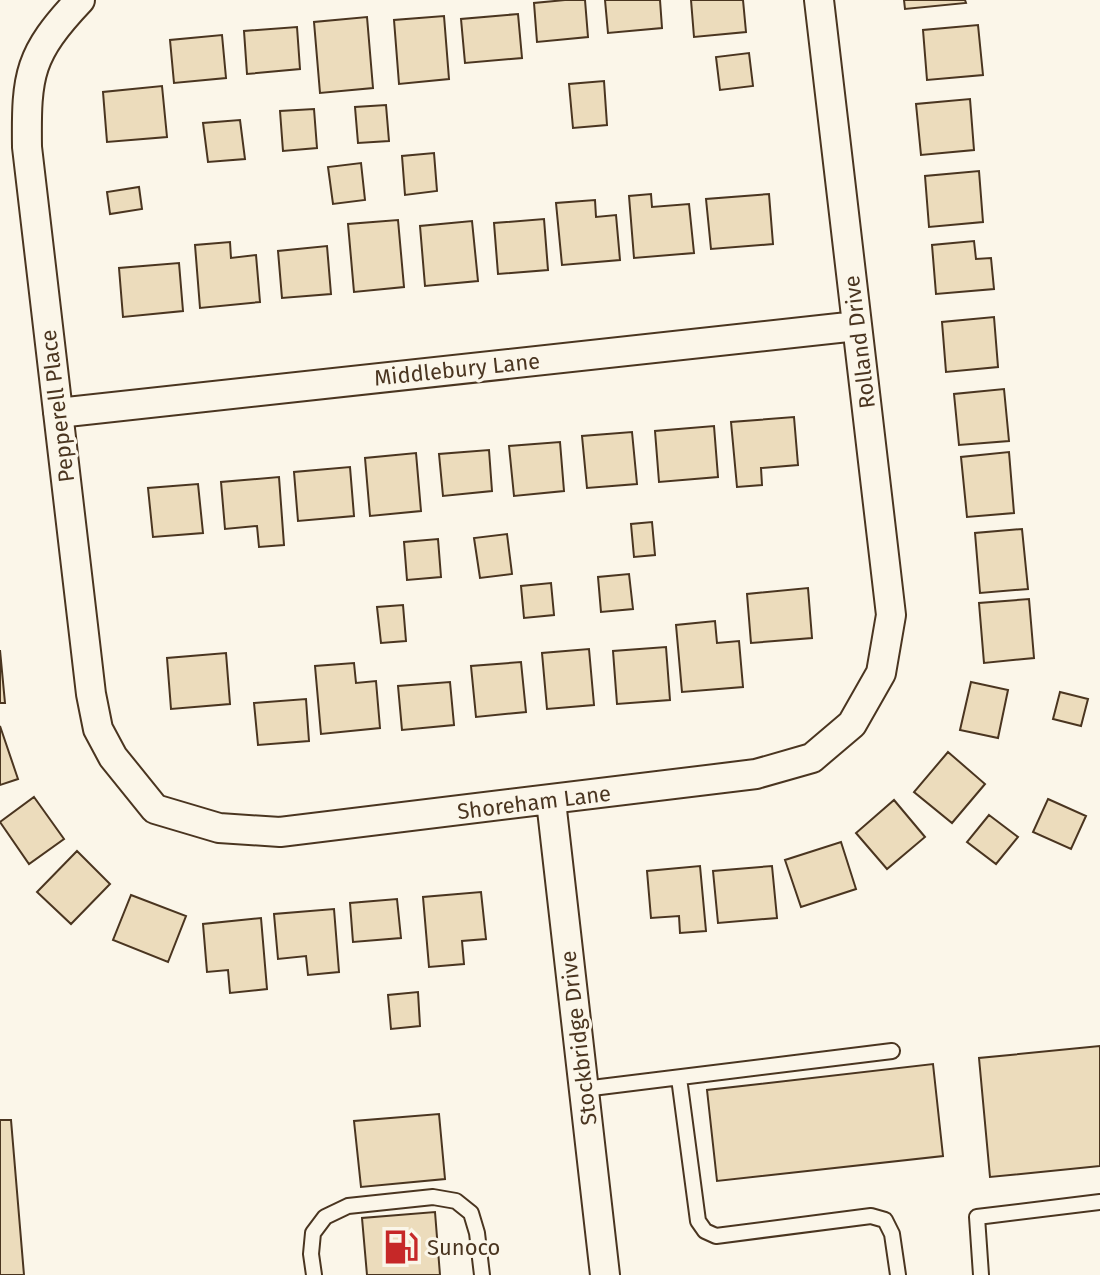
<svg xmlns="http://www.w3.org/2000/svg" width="1100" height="1275" viewBox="0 0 1100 1275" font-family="'Fira Sans',sans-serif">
	<rect width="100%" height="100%" fill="#fbf6e9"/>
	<path fill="#ecdcbc" stroke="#4a3520" stroke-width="2" d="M565 0H585L588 37 537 42 534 3Z
		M605 0H660L662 28 608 33Z
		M691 0H743L746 32 694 37Z
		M904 0H965L966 3 905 9Z
		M518 14 522 58 465 63 461 19Z
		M444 16 449 79 399 84 394 20Z
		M367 17 373 88 320 93 314 22Z
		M978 25 983 75 927 80 923 30Z
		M297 27 300 69 247 74 244 31Z
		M222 35 226 78 174 83 170 40Z
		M749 53 753 86 720 90 716 57Z
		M604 81 607 125 573 128 569 84Z
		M162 86 167 137 107 142 103 92Z
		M970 99 974 150 921 155 916 104Z
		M386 105 389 141 358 143 355 107Z
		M314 109 317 148 283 151 280 111Z
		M240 120 245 159 208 162 203 123Z
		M434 153 437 191 405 195 402 156Z
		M361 163 365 200 333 204 328 167Z
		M979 171 983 222 929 227 925 176Z
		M139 187 142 209 110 214 107 192Z
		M651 194 652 207 689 204 694 253 634 258 629 196Z
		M769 194 773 244 711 249 706 199Z
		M595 200 596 217 616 215 620 260 562 265 556 203Z
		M544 219 548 270 498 274 494 223Z
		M398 220 404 287 354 292 348 224Z
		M472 221 478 281 425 286 420 226Z
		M974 241 976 259 991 258 994 289 936 294 932 245Z
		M230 242 231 258 256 255 260 302 200 308 195 245Z
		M327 246 331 294 282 298 278 251Z
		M179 263 183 311 123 317 119 268Z
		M994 317 998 367 946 372 942 322Z
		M1004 389 1009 441 959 445 954 394Z
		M794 417 798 465 761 468 762 485 737 487 731 422Z
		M714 426 718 477 659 482 655 431Z
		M632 432 637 484 587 488 582 436Z
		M560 442 564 491 514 496 509 446Z
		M489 450 492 491 443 496 439 454Z
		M1009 452 1014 513 967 517 961 457Z
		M416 453 421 511 370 516 365 458Z
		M350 467 354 516 298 521 294 472Z
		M279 477 284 545 259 547 257 526 225 529 221 482Z
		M198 484 203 533 153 537 148 488Z
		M652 522 655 555 634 557 631 524Z
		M1022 529 1028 589 980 593 975 533Z
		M507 534 512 574 480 578 474 538Z
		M438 539 441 577 407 580 404 542Z
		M629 574 633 609 601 612 598 577Z
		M551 583 554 615 524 618 521 586Z
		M808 588 812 638 751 643 747 594Z
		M1029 599 1034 658 984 663 979 603Z
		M403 605 406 641 381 643 377 607Z
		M715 621 717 643 739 641 743 687 682 692 676 625Z
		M666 647 670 700 617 704 613 651Z
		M589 649 594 705 547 709 542 653Z
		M0 650 5 703H0Z
		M226 653 230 704 171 709 167 658Z
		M521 662 526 712 476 717 471 666Z
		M354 663 356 683 376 681 380 728 321 734 315 666Z
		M450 682 454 725 402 730 398 686Z
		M971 682 1008 690 998 738 960 730Z
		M1060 692 1088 699 1081 726 1053 719Z
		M306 699 309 741 258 745 254 703Z
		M0 726 18 779 0 785Z
		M948 752 985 784 952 823 914 792Z
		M34 797 64 839 29 864 0 822Z
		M1048 799 1086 816 1071 849 1033 832Z
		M894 800 925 837 887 869 856 833Z
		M989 815 1018 837 996 864 967 842Z
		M841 842 856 889 801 907 785 860Z
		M77 851 110 884 71 924 37 892Z
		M700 866 706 931 680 933 679 916 651 918 647 871Z
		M772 866 777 918 718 923 713 871Z
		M481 892 486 939 462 941 464 964 429 967 423 897Z
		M131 895 186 916 168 962 113 940Z
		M397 899 401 938 353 942 350 903Z
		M334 909 339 972 308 975 306 956 278 959 274 914Z
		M261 918 267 989 230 993 228 970 207 972 203 924Z
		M418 992 420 1026 391 1029 388 995Z
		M1100 1046V1166L990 1177 979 1058Z
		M933 1064 943 1156 717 1181 707 1090Z
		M439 1114 445 1179 361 1187 354 1121Z
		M0 1120H11L24 1275H0Z
		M435 1212 440 1275H367L362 1218Z"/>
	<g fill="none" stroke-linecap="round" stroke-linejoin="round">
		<g stroke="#4a3520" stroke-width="18">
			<path id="lane" d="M679 1078 698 1221 705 1231 716 1236 871 1216 885 1220 892 1234 898 1275
				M584 1089 892 1051
				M314 1275 311 1254 313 1233 325 1217 348 1206 433 1197 456 1201 471 1213 477 1233 482 1275
				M981 1275 977 1217 1100 1202"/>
		</g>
		<g stroke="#4a3520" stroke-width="32">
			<path id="street" d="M80 0C29 54 26 74 27 147L91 694 98 729 113 757 155 809 219 828 280 832 756 774 812 758 852 724 881 673 891 615 819 0
				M58 413 857 326
				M551 801 605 1275"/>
		</g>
		<use href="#lane" stroke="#fbf6e9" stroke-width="14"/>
		<use href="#street" stroke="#fbf6e9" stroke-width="28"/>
	</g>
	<defs>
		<g id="fuel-bare" transform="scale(2.76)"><path d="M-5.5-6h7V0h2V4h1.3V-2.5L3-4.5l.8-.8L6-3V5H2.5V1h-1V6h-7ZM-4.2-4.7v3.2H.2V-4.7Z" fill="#c62828" stroke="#fbf6e9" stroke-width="2.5" paint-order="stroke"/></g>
	</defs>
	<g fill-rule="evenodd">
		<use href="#fuel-bare" x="401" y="1247"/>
	</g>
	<g text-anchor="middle" stroke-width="6" stroke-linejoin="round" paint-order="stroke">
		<g font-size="22" fill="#4a3520" stroke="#fbf6e9">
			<text transform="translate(859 342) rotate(-97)" y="8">Rolland Drive</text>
			<text transform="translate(457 369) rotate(-6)" y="8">Middlebury Lane</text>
			<text transform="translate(57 406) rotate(-97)" y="8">Pepperell Place</text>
			<text transform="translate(534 802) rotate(-7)" y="8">Shoreham Lane</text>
			<text transform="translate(578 1038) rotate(-97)" y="8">Stockbridge Drive</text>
		</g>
		<g font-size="22" fill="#4a3520" stroke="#fbf6e9" text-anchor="start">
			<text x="427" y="1255">Sunoco</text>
		</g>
	</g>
</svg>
